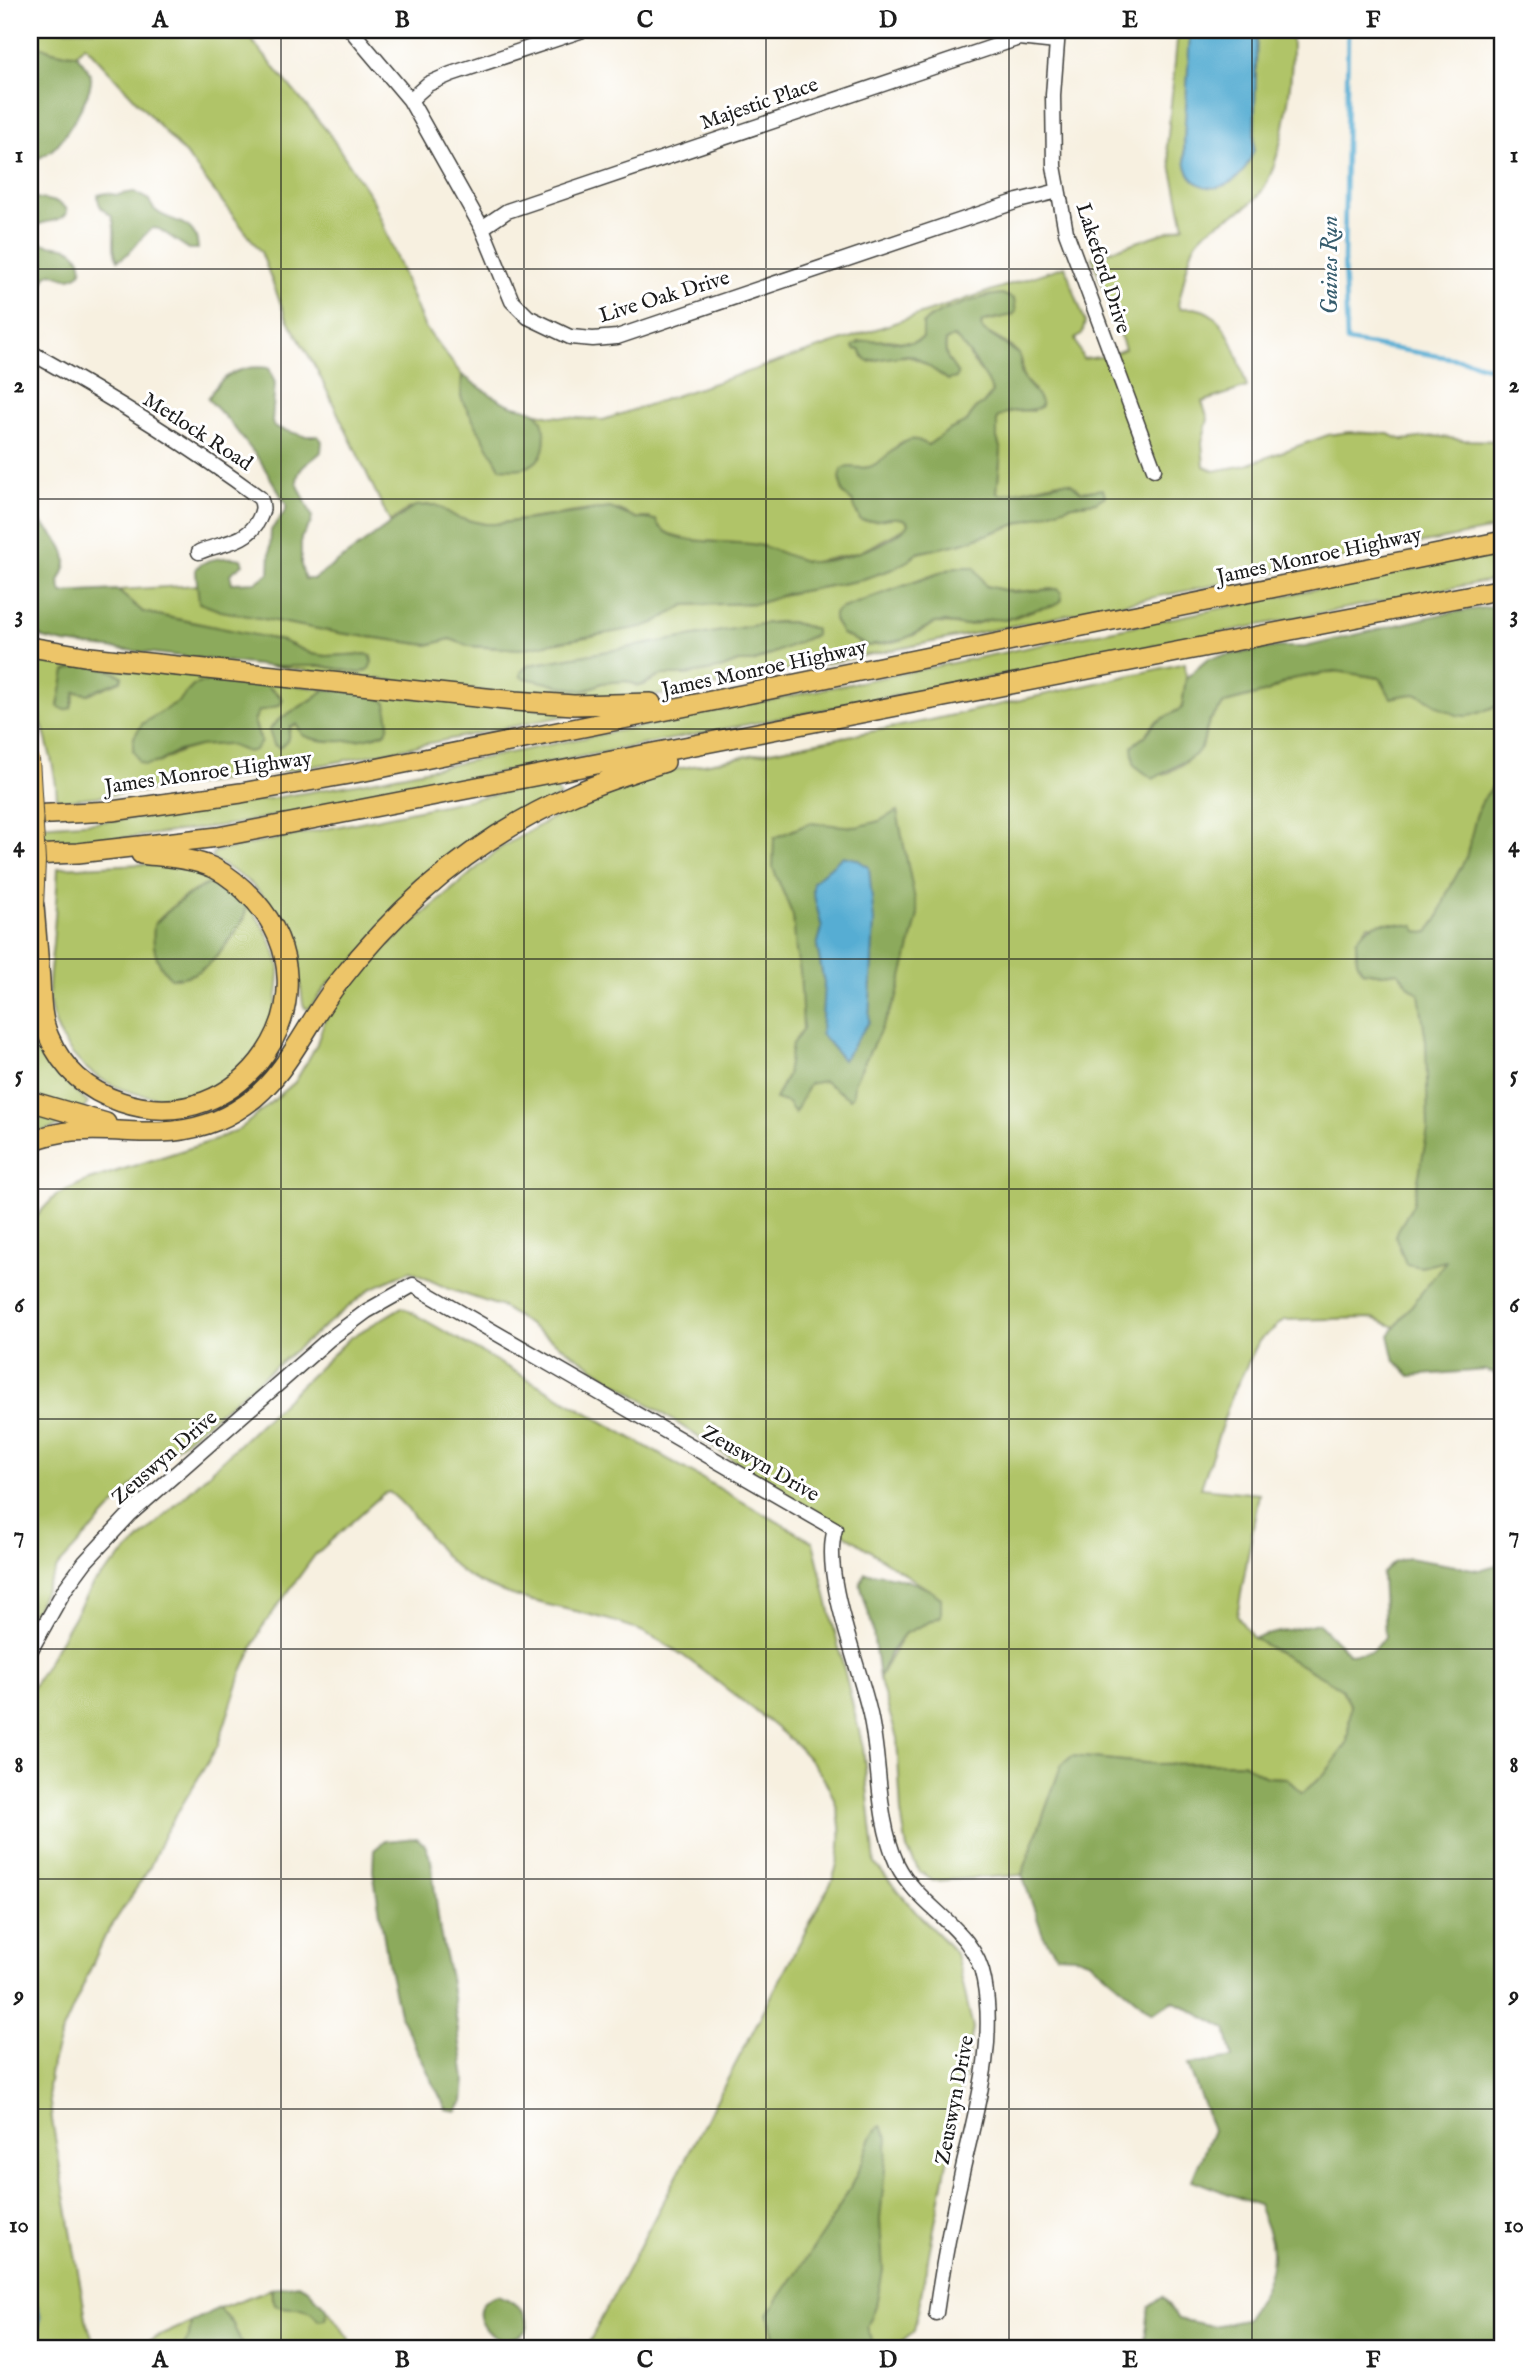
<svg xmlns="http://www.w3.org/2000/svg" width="1533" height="2378" viewBox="0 0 1533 2378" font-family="'IM FELL English',serif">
	<rect width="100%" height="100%" fill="#fff"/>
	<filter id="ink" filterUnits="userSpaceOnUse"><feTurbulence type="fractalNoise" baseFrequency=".0143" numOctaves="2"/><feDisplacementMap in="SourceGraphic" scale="14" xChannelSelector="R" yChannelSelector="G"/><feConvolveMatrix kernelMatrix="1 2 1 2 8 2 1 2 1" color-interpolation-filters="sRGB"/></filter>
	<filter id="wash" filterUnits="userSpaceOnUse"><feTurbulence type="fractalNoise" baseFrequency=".00686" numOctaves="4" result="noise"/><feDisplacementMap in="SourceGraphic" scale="28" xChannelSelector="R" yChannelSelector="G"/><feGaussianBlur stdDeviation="1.57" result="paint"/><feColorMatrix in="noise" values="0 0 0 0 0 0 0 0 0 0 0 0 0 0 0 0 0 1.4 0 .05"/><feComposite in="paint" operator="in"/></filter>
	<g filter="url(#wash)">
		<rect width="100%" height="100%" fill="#f7f0e0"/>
		<path fill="#b0c468" stroke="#667042" stroke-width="2" fill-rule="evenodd" d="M30 30H246L253 42 328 132 373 200 424 326 462 375 461 396 464 404 543 448C544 433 543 424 535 412L551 416 603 420 1065 266 1085 322 1082 334 1075 339 1083 359 1108 356 1125 349 1092 257 1184 226 1167 146 1178 30H1291C1295 71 1284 163 1259 195 1244 214 1207 223 1195 244 1187 259 1183 287 1178 305L1180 309C1226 300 1237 355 1247 387L1202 402 1208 419 1202 442 1204 466 1214 471 1246 465 1328 435 1349 432 1388 434 1403 440 1435 436 1463 440 1503 441V527L684 692 636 698 567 701 266 666H322L360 673 366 654 326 656 312 654 283 641 143 612 117 590 199 585 339 633 428 645 450 639 469 646 510 649 663 618 685 605 760 603 786 594 857 581 893 569 909 560 917 553 962 543 1072 505 1096 502 1097 490 1081 492 1071 483 1058 482 1002 495 997 492 1001 451 997 438V418L1010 410 1034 411 1035 390C1015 373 1027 371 1020 356 1014 345 993 337 983 330L981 326 982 322 1013 315 1002 294 986 296 932 316C922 322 924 329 923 338L911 343 889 340 858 342 863 357 870 362C908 351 917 355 948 380L956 378V371C948 362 944 354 946 341L953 337 959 340 966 347 973 362 991 383 992 393 983 404 975 409 967 422 949 430 928 445 917 440 900 443 882 462 870 467 855 469 840 481 843 493 853 502 857 514 869 521C882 518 896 514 907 521L908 525 904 529 860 552 810 563 752 544 688 540 664 532 650 518H636L619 510 596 509 495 524H485L458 518 436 505H427L408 509 390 522 317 370 285 315 261 252 187 156 85 45 76 54C58 54 45 50 30 40ZM956 567 977 572 985 586 1013 592 1051 589 1061 592 1034 610 1013 618 992 619 972 625 935 623 914 635 890 643 868 646 842 634 840 609ZM776 622H790L810 627 815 635 753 662H738L723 668 686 675H662L644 685 637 686 627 681 612 682 602 683 583 691 547 681H539L529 665Z
			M1503 551V578L234 824 134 837 30 846V826C141 822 252 802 361 783Z
			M30 656 82 665 65 672 58 706 73 700 74 692 88 694 121 681 122 676 105 668 240 679 193 686 179 701 142 724 160 762C178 751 203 741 226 744 233 745 241 750 248 752L261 742 254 721 258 712 280 705V695L262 682 325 689C309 706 282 712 269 730L287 741 290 727 297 723 334 741 377 736 386 732 375 694 584 712 327 764 175 788 57 801C56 751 30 706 30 656Z
			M1185 663 1186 678 1182 708 1156 722 1145 736 1132 746 1164 775 1185 763 1202 746 1209 721 1225 703 1267 692 1291 679 1340 671 1503 701V783L1438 934 1421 938 1390 926 1368 925C1355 942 1353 951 1362 971L1383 974 1395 963 1426 989 1452 1063 1413 1205 1406 1216 1421 1267 1447 1260 1395 1327 1373 1318 1284 1320 1259 1341 1232 1395 1201 1488 1259 1494 1237 1616 1253 1638 1341 1688 1351 1706 1347 1743 1325 1774 1302 1793 1286 1778 1266 1777 1243 1763 1156 1764 1072 1756 1061 1766 1022 1875 933 1881 919 1871 907 1849 901 1813 897 1738 879 1678 904 1634 941 1616V1598L502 1307 449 1289 410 1271 370 1289 143 1475 58 1566 30 1619V1223L56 1195 86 1181 209 1142 240 1129 295 1082 316 1046 326 1016 376 955 500 848 570 808 657 773 931 720Z
			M545 784 547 791 556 789 560 796 518 818 328 984 309 1009 305 1008 303 1004C298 959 287 916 252 885 241 874 224 867 211 858L214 852Z
			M142 864 190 867 228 884C197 880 174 904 154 925L171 978C208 979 226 945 245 918L242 896C258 917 274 940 279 966 280 972 278 981 278 987 274 1038 249 1073 202 1093 188 1099 170 1099 155 1097 107 1091 67 1064 53 1017 45 994 51 966 53 943 55 918 57 893 58 868Z
			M32 1014C45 1049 58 1079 88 1103L82 1111 30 1096V1016Z
			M30 1108 72 1122 30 1135Z
			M402 1307 813 1542 863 1747 875 1864 915 1911 956 1953 973 2029 914 2331 893 2348H586L832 1881C866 1787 793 1740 728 1690 698 1667 667 1640 631 1627 579 1608 522 1605 473 1579 438 1560 421 1516 389 1492L383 1494 315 1555 261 1629 242 1671 218 1745 164 1835 149 1869 105 1936 61 2035 52 2063 48 2087 52 2120 87 2324 93 2339 105 2348H30V1692L93 1584 350 1338Z
			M271 2289 272 2299C292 2309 306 2308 325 2318L327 2309 353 2344H339L337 2348H243L233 2324 219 2308Z
			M191 2322 189 2337 182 2348H133Z"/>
		<path fill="#8caa5c" stroke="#54633c" stroke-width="2" d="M30 40C45 50 58 54 76 54 81 60 89 69 91 77 93 92 68 133 57 145 50 153 40 158 30 162Z
			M134 192 149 200C158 227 197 212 198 249H189L159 229 153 228C139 237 132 255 118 260 109 246 119 231 111 215 102 210 98 206 98 195L106 193 117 195Z
			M30 197 57 202 66 208 67 213C59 224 43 219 32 228 33 234 34 239 40 242 49 247 59 245 68 248 83 254 89 278 67 278 62 278 57 274 51 273L45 277 38 294 30 296Z
			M1002 294 1014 299 1016 312C1006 319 993 317 982 322L981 326 983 330 1019 354C1022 362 1019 370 1023 377 1029 388 1039 392 1042 406 1033 414 1013 406 997 418V438L1001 451 997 492 1002 495 1065 482 1071 483 1081 492 1103 489 1105 496 1096 502 1072 505 962 543 917 553 909 560 893 569 857 581 786 594 761 603 685 605 654 623 642 627 520 649 469 646 450 639 428 645 339 633 221 611 199 603 196 573V568C205 558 229 556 241 559L243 564 230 574 232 583 256 582 269 573 271 530 286 510V504L261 462 228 420 208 399C219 375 244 364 269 368L275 383 272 422 274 427 304 436H318L322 441 321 452C310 463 297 466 297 483L312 516 311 523 301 538V565L305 579H314L415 506 436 505 458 518 485 524H495L610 508 635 518 656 520C667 550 736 538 762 546 775 549 802 563 813 562 840 561 890 545 908 525L907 521C892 512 876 525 860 520L853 502 843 493 840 481 841 469C850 464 858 470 869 467 885 463 902 435 917 440 921 441 924 443 928 445L949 430 967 422 975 409 983 404 992 393C992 383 962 341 953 337L946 341C943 357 951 362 958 374L956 378 948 380 915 357 908 355 867 361 860 350 854 349 853 346C875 332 906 350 923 338V324C935 310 984 296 1002 294Z
			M462 375C477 385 492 397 508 404 516 408 528 407 535 412 547 420 547 446 540 457 531 471 514 469 500 468L464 404 461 396Z
			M30 511C41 525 66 541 66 561 67 568 61 576 59 582L62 593 117 590 143 612 283 641 312 654 326 656 366 654 371 656 372 662 369 669 360 673 322 666H266L64 643 43 638 30 629Z
			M956 567H974L986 586 1013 592 1057 589 1061 592 1062 600 1056 605 1028 611 1006 620 992 619 963 626 945 622 935 623 902 640 868 646 842 634 834 620V613L840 609Z
			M1503 605V706C1490 705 1479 716 1465 716 1446 715 1435 702 1419 695 1412 692 1399 697 1391 698L1380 678 1335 671 1291 679 1267 692 1225 703 1209 721 1202 746 1195 755 1153 779 1134 765 1132 746 1145 736 1156 722 1182 708 1186 678 1209 658 1277 647H1305L1442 614Z
			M790 622 815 629V635L753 662H738L723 668 686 675H662L640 686 627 681 612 682 602 683 583 691 521 677V672L529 665 767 623Z
			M82 665 105 668 122 676 121 680 88 694 75 692 71 708 64 710 58 706 65 671Z
			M240 679 262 682 283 699 280 705 258 712 254 721 261 742 255 750 248 752 226 744 199 746 175 752 160 762 145 765 139 762 133 750 134 737 142 724 179 701 193 686 199 683Z
			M325 689 375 694 386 703 389 724 386 732C364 742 323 745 302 735L297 724 290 727 287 741 280 748 274 745 269 730C282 712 309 706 325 689Z
			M1503 774V1377L1485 1370 1410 1376 1395 1361 1389 1335 1446 1261 1421 1267 1406 1264 1395 1235 1413 1205 1428 1130 1426 1041 1419 994 1410 987 1398 972 1383 974 1362 971 1357 961 1356 941C1371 917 1390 922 1414 926L1417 931 1423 933 1428 932 1438 918 1447 893 1466 858 1476 816 1483 799Z
			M897 811 918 915 897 997 854 1083 853 1096 850 1099 824 1081 809 1084 795 1113 788 1103 775 1099 787 1075 792 1045 803 1029 800 971 796 952 793 916 773 868 774 838 810 823 856 827 879 821Z
			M213 882C222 882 226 885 233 890 255 905 245 919 232 936 216 958 201 979 171 978 155 963 152 947 154 925 171 907 190 891 213 882Z
			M1408 1558 1479 1570 1503 1563V2348H1153L1145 2341 1149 2307 1163 2297 1178 2319 1213 2326 1245 2320C1261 2297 1276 2271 1271 2242 1269 2230 1262 2216 1258 2205L1192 2180 1213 2130 1188 2065 1233 2058 1226 2029 1174 2001 1152 2013 1091 1962 1074 1956 1056 1955 1043 1935 1022 1875 1061 1766 1072 1756 1156 1764 1243 1763 1266 1777 1286 1778 1302 1793 1325 1774 1347 1743 1351 1706 1341 1688 1253 1638 1318 1623 1349 1654 1371 1652 1385 1637 1382 1574 1392 1563Z
			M865 1573C890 1574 922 1582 941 1598V1616L904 1634 890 1653 879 1678 872 1625 860 1584Z
			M417 1838 425 1845 431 1860 440 1932 450 1978 462 2057 465 2079 463 2102 456 2111 446 2109 399 2013 389 1968 373 1871 374 1850 385 1841Z
			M881 2126 888 2138 880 2220 883 2270 876 2306 867 2327 874 2345 896 2346 897 2348H767L774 2336 768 2314C801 2265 838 2217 862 2163 867 2150 869 2134 881 2126Z
			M298 2284 308 2289 327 2309 325 2319 318 2320C303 2300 294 2313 275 2305L271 2289Z
			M498 2295C528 2306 545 2337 500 2340 479 2330 468 2302 498 2295Z
			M219 2308 233 2324 243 2348H182L189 2337 191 2322Z"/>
		<path fill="#57add3" stroke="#3a6478" stroke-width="2" d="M1190 30H1257L1254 150C1247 168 1239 182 1219 187 1203 190 1190 181 1186 166 1182 146 1185 125 1186 106 1187 81 1189 55 1190 30Z
			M843 856 856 859 869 867 874 921 869 1022 843 1060 821 1034 824 983 817 946 822 928 813 892V882Z
			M30 2296C45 2312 43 2325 30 2342Z"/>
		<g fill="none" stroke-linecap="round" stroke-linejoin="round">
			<path stroke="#57add3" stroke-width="4.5" d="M1348 30 1344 259 1347 341 1469 361 1503 372"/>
		</g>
	</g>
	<g filter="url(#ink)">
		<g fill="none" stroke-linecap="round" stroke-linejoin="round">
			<g stroke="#3d3c39" stroke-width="17">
				<path id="minor" d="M351 30 410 100 482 228 512 301 528 317 570 337 593 339 617 337 1018 201 1058 191
					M1058 30 1053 95 1054 166 1066 232 1154 469
					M410 100 428 84 451 74 583 30
					M482 228 507 211 1019 38 1056 42
					M30 352C109 396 187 444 260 498 264 506 263 511 259 519 248 543 221 543 199 552
					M30 1651 65 1589 85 1562 130 1514 328 1340 367 1311 413 1285 835 1529C821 1575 859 1664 870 1714 881 1763 876 1817 897 1864 919 1909 975 1928 984 1980 996 2044 977 2106 963 2168 952 2216 943 2264 936 2313"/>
			</g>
			<g stroke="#3d3c39" stroke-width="22">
				<path id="highway" d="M30 647 90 657 515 701 574 705 651 703
					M30 815 112 811 241 793 360 772 1503 541
					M30 855 78 853 218 837 1503 589
					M34 906C36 931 38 956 40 980 41 1000 41 1019 49 1037 63 1070 88 1091 121 1102 241 1143 341 998 255 901 243 888 230 876 214 868 192 858 165 857 141 854
					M30 1101 106 1123
					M30 1142C72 1123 116 1133 161 1132 191 1131 221 1122 245 1105 287 1076 307 1022 338 983 400 903 476 838 570 796 601 782 633 772 665 762"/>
			</g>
			<use href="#minor" stroke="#fff" stroke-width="14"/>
			<use href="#highway" stroke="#edc569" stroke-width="19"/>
			<g stroke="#3d3c39" stroke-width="20" stroke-linecap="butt">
				<path id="major-bridge" d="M30 759 36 861 34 906"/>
			</g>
			<use href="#major-bridge" stroke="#edc569" stroke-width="18"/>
		</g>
	</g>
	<path fill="none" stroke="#1c1c1c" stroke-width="2" stroke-opacity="0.55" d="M281 30V2348M524 30V2348M766 30V2348M1009 30V2348M1252 30V2348M30 269H1503M30 499H1503M30 729H1503M30 959H1503M30 1189H1503M30 1419H1503M30 1649H1503M30 1879H1503M30 2109H1503"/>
	<g text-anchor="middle" stroke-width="6" stroke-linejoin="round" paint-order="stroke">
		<g font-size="21" fill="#1c1c1c" stroke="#fff">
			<text transform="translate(759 103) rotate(-19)" y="7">Majestic Place</text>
			<text transform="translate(1104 268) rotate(72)" y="7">Lakeford Drive</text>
			<text transform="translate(664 296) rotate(-17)" y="7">Live Oak Drive</text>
			<text transform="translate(198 431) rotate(33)" y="7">Metlock Road</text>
			<text transform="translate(1319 555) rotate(-12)" y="7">James Monroe Highway</text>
			<text transform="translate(764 668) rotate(-12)" y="7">James Monroe Highway</text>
			<text transform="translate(208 772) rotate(-8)" y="7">James Monroe Highway</text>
			<text transform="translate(164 1457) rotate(-41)" y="7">Zeuswyn Drive</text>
			<text transform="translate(761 1463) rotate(30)" y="7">Zeuswyn Drive</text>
			<text transform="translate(954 2100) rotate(-79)" y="7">Zeuswyn Drive</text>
		</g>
		<g font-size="23" font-style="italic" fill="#375d6e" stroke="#fff">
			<text transform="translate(1329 265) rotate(-90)" y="8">Gaines Run</text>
		</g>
	</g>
	<rect width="1533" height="2378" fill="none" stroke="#fff" stroke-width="77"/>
	<rect x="38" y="38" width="1456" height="2302" fill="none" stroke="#1c1c1c" stroke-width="2.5"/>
	<g font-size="23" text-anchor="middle" font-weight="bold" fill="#1c1c1c">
		<text x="160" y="27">A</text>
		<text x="402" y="27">B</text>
		<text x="645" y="27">C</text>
		<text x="888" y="27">D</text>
		<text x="1130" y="27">E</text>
		<text x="1373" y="27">F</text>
		<text x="19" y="162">1</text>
		<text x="1514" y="162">1</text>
		<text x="19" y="392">2</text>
		<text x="1514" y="392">2</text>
		<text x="19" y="622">3</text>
		<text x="1514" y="622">3</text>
		<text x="19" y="852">4</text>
		<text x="1514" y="852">4</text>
		<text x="19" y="1082">5</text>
		<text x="1514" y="1082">5</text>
		<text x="19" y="1312">6</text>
		<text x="1514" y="1312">6</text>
		<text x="19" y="1542">7</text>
		<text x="1514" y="1542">7</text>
		<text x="19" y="1772">8</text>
		<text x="1514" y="1772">8</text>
		<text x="19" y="2002">9</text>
		<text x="1514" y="2002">9</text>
		<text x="19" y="2232">10</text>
		<text x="1514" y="2232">10</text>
		<text x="160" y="2367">A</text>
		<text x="402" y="2367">B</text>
		<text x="645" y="2367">C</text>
		<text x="888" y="2367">D</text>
		<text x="1130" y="2367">E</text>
		<text x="1373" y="2367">F</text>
	</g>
</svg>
